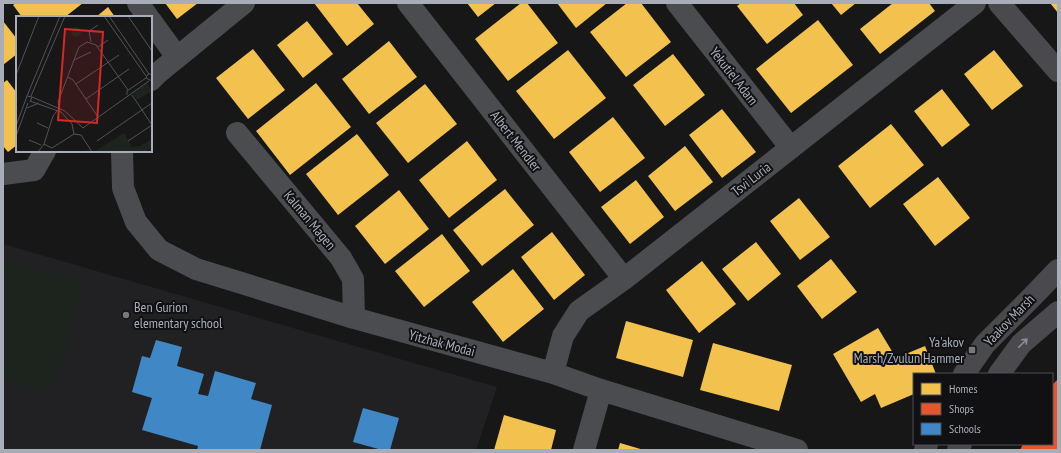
<svg xmlns="http://www.w3.org/2000/svg" width="1061" height="453" viewBox="0 0 1061 453" font-family="'PT Sans Narrow',sans-serif">
	<rect width="100%" height="100%" fill="#171717"/>
	<path fill="#212123" d="M3 244 497 387 476 450H3Z"/>
	<path fill="#1d241e" d="M3 259 84 282 52 393 3 379Z"/>
	<path fill="#f2c14e" d="M16 3H83L65 17H22L13 5Z
		M165 3H198L177 19Z
		M314 3H357L374 24 347 46Z
		M467 3H496L478 17Z
		M521 3H527L558 43 508 81 475 39Z
		M557 3H607L576 28Z
		M627 3H641L671 42 626 77 590 32Z
		M741 3H794L803 15 767 44 737 6Z
		M831 3H856L841 15Z
		M893 3H929L935 11 880 54 860 29Z
		M1050 3H1058V13Z
		M108 7 115 17H96Z
		M818 20 853 65 791 113 756 69Z
		M3 21 17 39V54L3 65Z
		M307 21 333 54 303 78 277 45Z
		M389 41 417 77 369 114 342 79Z
		M253 49 285 90 248 119 216 78Z
		M568 50 606 98 554 139 516 91Z
		M994 50 1023 86 992 110 964 74Z
		M673 54 705 95 665 126 633 85Z
		M7 80 17 93V145L8 152 3 146V83Z
		M316 83 351 127 290 175 256 131Z
		M425 84 457 124 408 163 376 123Z
		M942 89 970 125 942 147 914 111Z
		M722 109 756 152 722 178 689 135Z
		M613 117 645 158 600 192 569 152Z
		M891 124 924 165 870 208 838 166Z
		M357 134 389 175 338 215 306 174Z
		M467 141 497 180 449 218 419 180Z
		M685 146 713 182 675 211 648 176Z
		M938 177 970 218 935 246 903 204Z
		M636 180 664 217 630 244 601 207Z
		M505 189 534 225 482 266 453 230Z
		M399 190 429 229 385 264 355 226Z
		M799 198 830 237 800 260 770 221Z
		M552 232 585 275 554 300 521 257Z
		M442 234 470 271 424 307 395 271Z
		M756 242 781 274 748 301 722 269Z
		M831 259 857 292 822 319 797 286Z
		M702 261 736 304 699 333 666 290Z
		M513 269 544 309 503 342 472 302Z
		M626 321 693 340 683 377 616 358Z
		M878 328 896 358 925 346 936 374H914V394L881 408 875 394 861 402 833 354Z
		M713 343 792 365 779 411 700 390Z
		M504 415 556 430 551 450H494Z
		M620 443 644 450H618Z"/>
	<path fill="#e4572e" d="M1058 379V450H1020L1023 444H1052V385Z"/>
	<path fill="#3f88c5" d="M156 340 182 347 177 366 204 374 198 394 208 396 215 371 256 383 251 399 272 405 260 450H197L198 446 142 430 152 398 132 392 142 356 150 358Z
		M363 408 399 418 390 450H382L353 442Z"/>
	<g fill="none" stroke-linecap="round" stroke-linejoin="round">
		<path stroke="#4b4c50" stroke-width="22" d="M138 3 148 17
			M408 3 624 279
			M677 3 791 148
			M151 21 177 57
			M151 80 158 73 244 3
			M237 133 341 258 353 279 354 318
			M122 151 123 188 136 222 159 250 196 269 354 318 553 373 601 390 797 450
			M3 174 34 170 45 151
			M553 373 563 336 579 311 624 279 975 3
			M584 450 601 390"/>
		<path stroke="#4a4a4e" stroke-width="22" d="M999 3 1058 71
			M964 374 985 344 1031 298 1058 270
			M999 374 1021 344 1058 312
			M925 450 927 444
			M958 450 961 444"/>
	</g>
	<defs><path id="oneway-shaft" d="M-6 0H5M1.5-3L5.5 0L1.5 3" fill="none" stroke-width="1.6" stroke-linecap="round" stroke-linejoin="round"/></defs>
	<use stroke="#8c8f98" href="#oneway-shaft" transform="translate(1023 343) rotate(-45)"/>
	<g fill="#757880" stroke="#111113" stroke-width="1.5">
		<circle cx="126" cy="315" r="4"/>
		<rect x="968" y="346" width="8" height="8" rx="2"/>
	</g>
	<g text-anchor="middle" stroke-width="4" stroke-linejoin="round" paint-order="stroke">
		<g font-size="14" fill="#a8adb8" stroke="#111113">
			<text transform="translate(734 76) rotate(52)" y="5">Yekutiel Adam</text>
			<text transform="translate(516 141) rotate(52)" y="5">Albert Mendler</text>
			<text transform="translate(751 179) rotate(-38)" y="5">Tsvi Luria</text>
			<text transform="translate(310 220) rotate(50)" y="5">Kalman Magen</text>
			<text transform="translate(1009 320) rotate(-46)" y="5">Yaakov Marsh</text>
			<text transform="translate(442 343) rotate(15)" y="5">Yitzhak Modai</text>
		</g>
		<g font-size="14" fill="#a8adb8" stroke="#111113" text-anchor="start">
			<text x="134" y="312">Ben Gurion<tspan x="134" dy="16">elementary school</tspan></text>
			<text x="964" y="347" text-anchor="end">Ya'akov<tspan x="964" dy="16">Marsh/Zvulun Hammer</tspan></text>
		</g>
	</g>
	<g transform="translate(16 16)">
		<rect width="136" height="136" fill="#171717"/>
		<path d="M55 16a5 5 0 1 1 10 0a5 5 0 1 1-10 0ZM131 67 136 75 121 84 117 77ZM108 117 116 131 124 130 136 123V131L129 136H78Z" fill="#1d241e"/>
		<path fill="none" stroke="#515357" stroke-width="1" d="M88 0 130 60M93 0 133 58M112 0 136 35M75 26 73 15 82 9M82 31 92 24M58 44 75 36M136 58H132L130 62 136 65M0 59 23 0M52 61 57 64 82 101M60 68 103 39M111 79V75L130 62M116 79 136 109M11 80 44 0M15 80 49 0M16 81 49 95 67 112M70 83 113 53M14 85 45 96 56 108 58 118 65 119M11 92 23 87M44 93 42 86 63 31 71 26 80 29 112 74M21 107 32 112M0 110 11 80 16 81 14 86M67 112 133 65M65 119 76 136M0 120 12 87M13 124 25 129M81 125 136 87M112 125 136 109M28 128 36 132 58 118M22 136 28 128 37 100 41 95"/>
		<path fill="#d62828" fill-opacity="0.15" stroke="#d62828" stroke-width="2" d="M49 13 87 16 81 107 42 104Z"/>
		<rect width="136" height="136" fill="none" stroke="#a8adb8" stroke-width="2"/>
	</g>
	<rect width="1061" height="453" fill="none" stroke="#a8adb8" stroke-width="8"/>
	<rect x="913" y="373" width="140" height="72" fill="#111113" stroke="#4d4f55"/>
	<rect x="921" y="383" width="20" height="12" fill="#f2c14e" stroke="#4d4f55"/>
	<text x="949" y="393" font-size="12" fill="#a8adb8">Homes</text>
	<rect x="921" y="403" width="20" height="12" fill="#e4572e" stroke="#4d4f55"/>
	<text x="949" y="413" font-size="12" fill="#a8adb8">Shops</text>
	<rect x="921" y="423" width="20" height="12" fill="#3f88c5" stroke="#4d4f55"/>
	<text x="949" y="433" font-size="12" fill="#a8adb8">Schools</text>
</svg>
